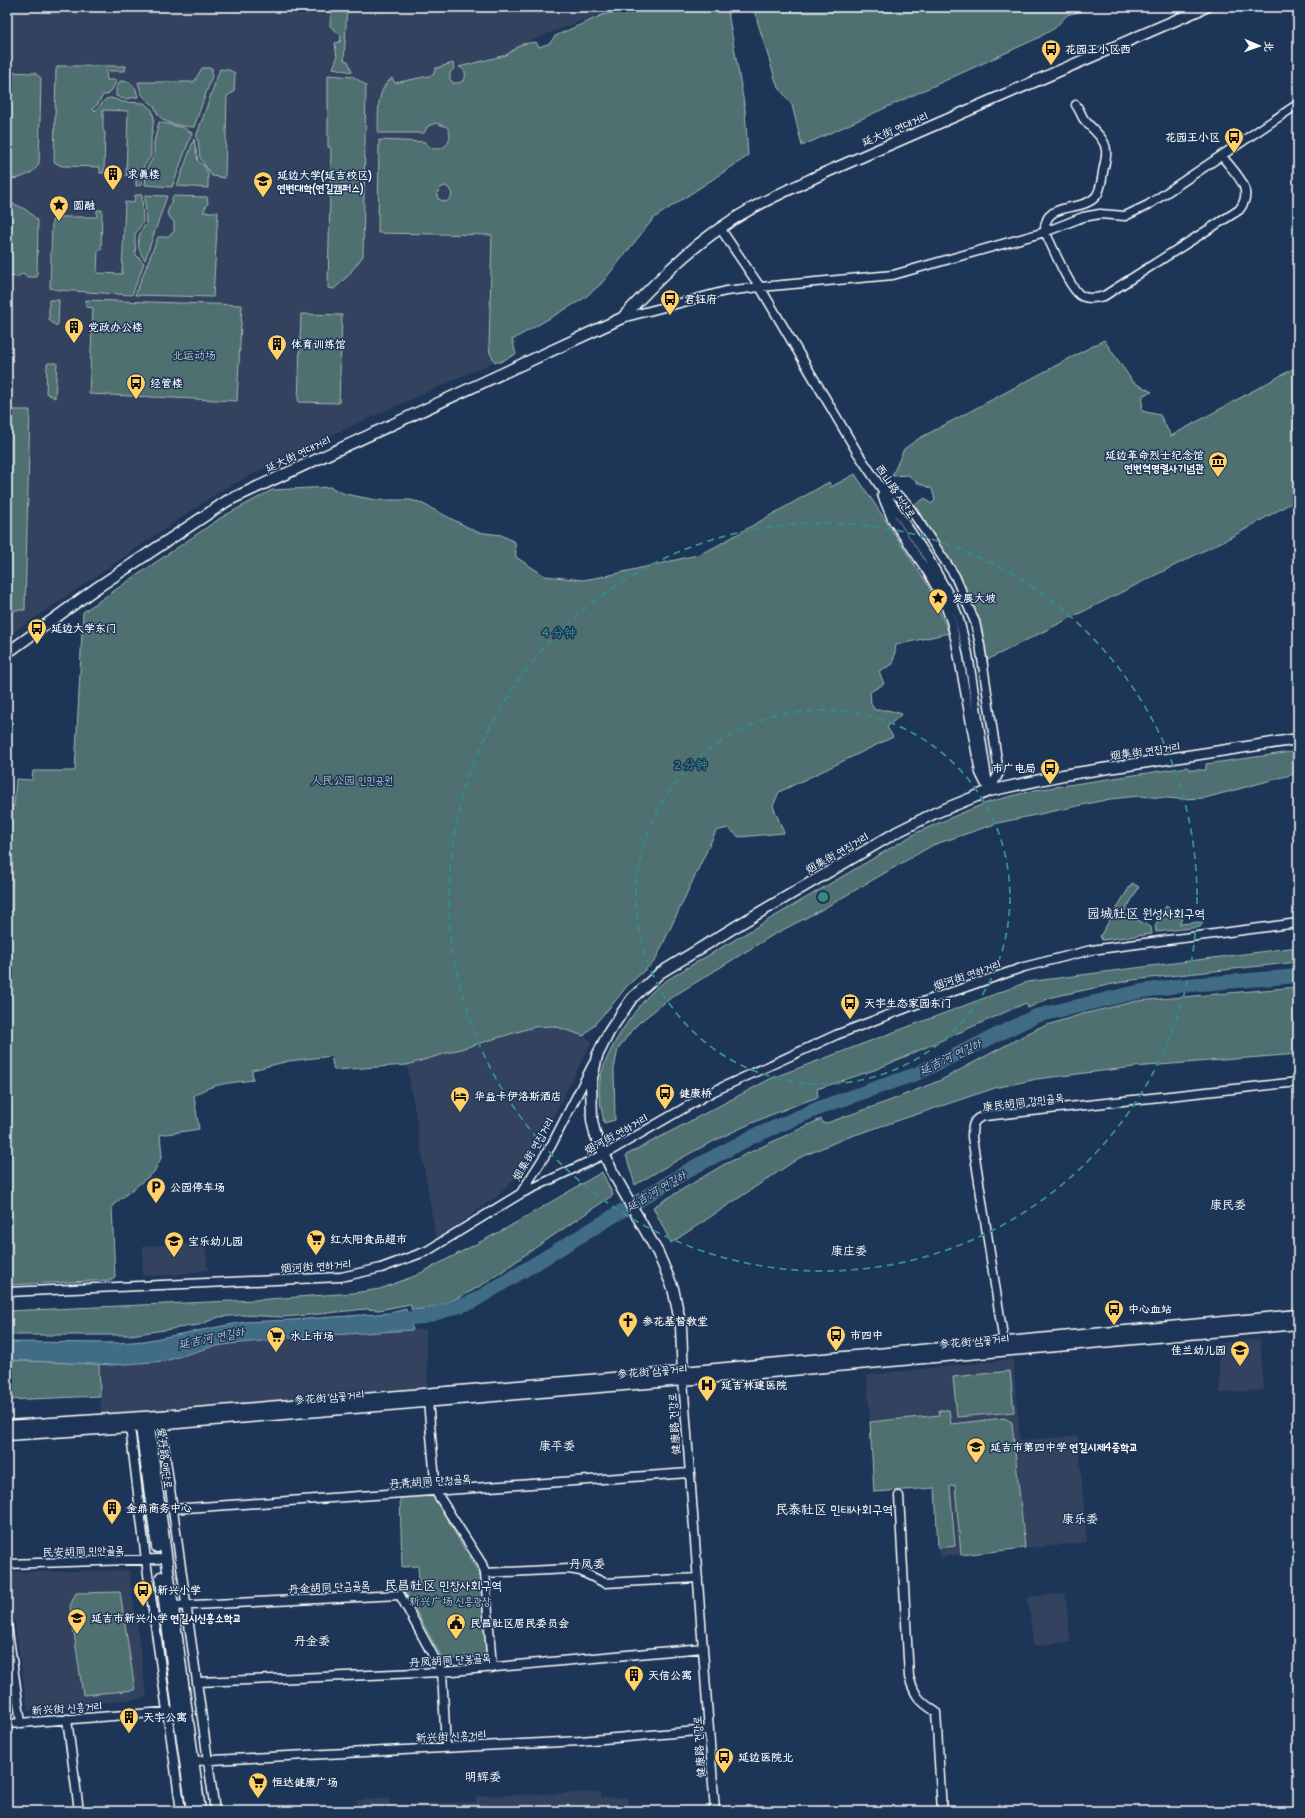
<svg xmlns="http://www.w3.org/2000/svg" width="1305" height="1818" viewBox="0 0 1305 1818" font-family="Delius,'LXGW WenKai TC','Poor Story',sans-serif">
	<rect width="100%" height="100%" fill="#1d3557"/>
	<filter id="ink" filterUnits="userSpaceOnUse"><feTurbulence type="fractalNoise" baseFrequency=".025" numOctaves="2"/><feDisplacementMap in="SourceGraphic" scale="8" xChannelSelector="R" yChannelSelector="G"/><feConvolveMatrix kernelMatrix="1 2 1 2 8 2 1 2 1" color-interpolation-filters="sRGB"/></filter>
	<g filter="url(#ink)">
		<path fill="#32425e" d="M7 7H617L522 44 516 352 312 444 222 490 7 637Z
			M554 1026 584 1036 592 1041 534 1155 527 1166 500 1194 452 1229 436 1239 407 1065 534 1027Z
			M205 1243 208 1270 173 1275 142 1276 143 1246Z
			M426 1329 428 1390 101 1415 99 1364 113 1365 165 1361 211 1347 230 1344Z
			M1260 1339 1264 1390 1220 1393 1218 1343Z
			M1013 1359 1020 1440 1078 1436 1087 1542 939 1557 935 1488 874 1492 867 1375Z
			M129 1570 147 1698 28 1711 7 1572Z
			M1065 1593 1071 1642 1033 1646 1028 1597Z
			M601 1792 602 1798 628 1797 629 1811H357V1800L389 1798 390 1805 476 1802V1796Z"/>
		<path fill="#4f6f6f" stroke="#a7b7b7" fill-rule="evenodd" d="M331 7H347L344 60 348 61 352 72 333 68 337 58 335 43 340 42 341 35 330 26Z
			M622 7H727L745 109 748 156 654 218 601 284 583 299 512 340 516 354 500 362H495L490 353 489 345 492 235 378 233 379 140 425 142C435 158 458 144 447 127L436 123 428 126 424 133H378C379 113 375 91 392 78L395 83 433 75 436 68 453 63 454 68 450 73V79L453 83H459L464 80C467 74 465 69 459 67L506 55 522 44 536 42 539 47 550 43 555 36 602 15 617 12ZM445 186 449 188 452 194 450 199 446 202 438 199 437 194 440 188Z
			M753 7H1096L1067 15 1055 28 1036 39 802 146 792 105 777 85Z
			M58 66H126L125 71H106L107 80H117L112 90 107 95H103L98 104 92 109 95 111 106 99 111 98 123 102 144 103 152 110 154 119 151 138V156L144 166 142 185 136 186V176H126L128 111 103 110V131L105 132 104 173H100V167L62 166 54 162 56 69Z
			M202 68H212V76L194 127C182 126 167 125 159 116 156 112 156 108 153 105 142 95 142 97 138 82H194Z
			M220 69 229 70 235 73 234 92 227 96 225 178 212 176 200 158 198 141 196 137Z
			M7 72 35 73 41 78 39 163C35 174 19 180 7 179Z
			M328 75 354 77 366 85 363 256 347 277 334 289 328 288 331 148 328 147Z
			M120 81 130 82 136 89 138 97 124 99 116 96V89Z
			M159 122 184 128 192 133 172 187 145 185 147 168 154 156V142Z
			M194 139 198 161 204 166 208 174V188L177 186Z
			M135 195H142L143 222 135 234V243L136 255 144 263 132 295 58 290 50 288 52 221 57 217H97V210H102L101 250H98L97 273 122 274 125 202 134 203Z
			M145 195 167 196 145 260C135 248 137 235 146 224Z
			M173 196 207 197 208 203 203 212H218L213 297 135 295 158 237H167L174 232V222L167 214Z
			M7 203C18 203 33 213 38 222L37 277H26L24 273 17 277 7 276Z
			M49 300H59L58 324 56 326 49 320Z
			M86 300 242 305 237 401 89 394 93 308 86 307Z
			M301 314 342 315 339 403 298 402Z
			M1104 340 1133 382 1152 392 1143 395 1142 411 1160 415 1171 436 1298 366V499L1237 534 987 660 977 620 942 550 915 505 925 498 931 504 935 500 932 489 918 483 908 475 892 476 904 449 918 439Z
			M49 363H57L55 398 46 393 47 364Z
			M7 403H11V410H30L25 610H16L7 615Z
			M855 474 928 585 949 633 896 645 893 664 879 671 884 684 870 692 871 704 875 710H888L902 714 887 727 893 737 779 792 773 806 784 833 739 837 728 828 716 831 655 961 627 986 612 1005 584 1036 554 1026 534 1027 407 1065 334 1070 331 1056 289 1061 252 1070 253 1080C233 1083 210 1083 194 1096L199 1129 160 1135 162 1156 154 1172 112 1206 115 1278 111 1280 7 1285V805L14 806 16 779 32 780 33 771H75L83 612 222 517 272 490 330 487 345 494 376 500H410L419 502 477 532 501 535 515 542 516 557 545 576 583 580 606 576 697 555 713 548 829 482 831 487Z
			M1298 751V773L1205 798 1180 799 1139 796 1110 799 998 823 933 845 821 910 773 935 672 997 641 1021 632 1030 618 1049 614 1069 615 1120 604 1123C602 1112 599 1100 599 1089 599 1060 632 1012 652 992 662 982 674 976 685 969L918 832 971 809 989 802 1035 790 1187 767 1191 770H1206V764Z
			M1132 883 1139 887 1124 913 1151 927 1152 934 1102 940 1100 936Z
			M1166 906 1183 917 1179 924 1203 922 1200 927 1156 932 1155 926Z
			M1298 947V962L1132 980 1052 997 1028 1008 1026 1003 877 1069 817 1089 818 1097C754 1119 692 1150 635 1185L626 1155 772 1078 1027 982Z
			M1298 987V1054L1134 1067 1037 1079 995 1088 843 1139 799 1158 671 1243 653 1207 723 1165 821 1119 824 1124 889 1101 941 1080 1038 1028 1079 1015 1137 1001Z
			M602 1172 613 1195C587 1213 561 1230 535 1248 499 1273 458 1308 412 1310L410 1304 379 1310 365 1309 310 1315 282 1317 241 1315 219 1317 199 1325 130 1335H7V1311L254 1300 353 1293 380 1289 415 1276 505 1229Z
			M7 1360 99 1364 100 1396 7 1400Z
			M1010 1371 1014 1412 957 1417 953 1377Z
			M939 1410H949L951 1424 1004 1418 1012 1422 1025 1548 961 1555 955 1485 950 1486 955 1546 938 1548 935 1488 874 1492 870 1422 940 1415Z
			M430 1495 434 1497 437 1502 483 1581 489 1656 443 1660 403 1587 419 1585 418 1566 402 1567 400 1497Z
			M120 1592 135 1690 83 1695 70 1606 76 1593Z"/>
		<path fill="#416d85" stroke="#8da7b6" d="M406 1309 413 1330 315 1336 230 1344 211 1347 165 1361 113 1365 7 1360V1342L118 1343 144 1341 244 1322 292 1320 390 1313Z"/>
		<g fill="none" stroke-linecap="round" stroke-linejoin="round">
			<path stroke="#416d85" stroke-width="14" d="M391 1320 424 1317 472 1302 694 1167 752 1137 824 1106 916 1074 1036 1016 1137 992 1176 986 1298 976"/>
			<g stroke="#fff" stroke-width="11">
				<path id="minor" d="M1076 105C1079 109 1081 114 1083 118 1090 128 1105 137 1106 150 1107 157 1104 165 1103 172 1102 180 1101 188 1097 195 1083 214 1043 199 1045 232 1053 247 1068 286 1080 295 1087 300 1097 298 1104 296L1239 210C1256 189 1235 174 1222 156
					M720 228 760 287 857 452 929 559 950 597 958 616 968 654 989 791
					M622 318 726 291 760 287 893 275 1045 232 1083 217 1100 214 1125 216 1148 205 1298 104
					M880 486 901 498 907 504 955 576 975 622 980 645 999 773 989 791
					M882 495 892 519 929 574 944 602 951 621 956 642 980 773 986 785
					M521 1193 551 1146 593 1064
					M7 1292 341 1277 381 1268 427 1251 520 1194 605 1154 712 1092 836 1035 914 1005 1024 967 1091 950 1298 923
					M1004 1343 972 1137C972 1126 973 1118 985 1116L1298 1082
					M683 1380 715 1811
					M428 1401 436 1492 482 1564 485 1573 492 1668
					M157 1422 161 1424 215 1811
					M134 1423 130 1427 146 1560 181 1811
					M899 1496 909 1677C915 1696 919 1701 936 1712L942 1811
					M172 1509 689 1473
					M7 1564 159 1559
					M485 1573 569 1569 580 1571 605 1583 698 1578
					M172 1606 400 1595 442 1672 446 1747
					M7 1624 21 1723
					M198 1682 442 1672 703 1648
					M67 1719 79 1811
					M7 1724 178 1711
					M193 1761 580 1741 709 1730"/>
			</g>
			<g stroke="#fff" stroke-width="13">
				<path id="major" d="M7 653 95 589 227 501 622 318C652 286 685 252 722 227 753 205 788 190 822 174L1206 7
					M683 1378 681 1326 673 1288 658 1253 612 1171 595 1134 592 1120 591 1083 597 1056 609 1032 632 998 660 973 740 924 897 832 935 813 989 791 1063 775 1298 739
					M148 1419 200 1811
					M140 1420 157 1547
					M7 1426 173 1415 683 1372 1298 1315
					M7 1435 130 1427 683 1380 1298 1324
					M161 1577 178 1711 192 1811"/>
			</g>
			<use href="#minor" stroke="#1d3557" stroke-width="8"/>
			<use href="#major" stroke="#1d3557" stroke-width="10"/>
		</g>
	</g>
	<g fill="none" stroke="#338b84" stroke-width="2" stroke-dasharray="7 5">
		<circle cx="823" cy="897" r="187"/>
		<circle cx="823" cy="897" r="374"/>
	</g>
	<defs>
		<g id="bus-pin" transform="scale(1)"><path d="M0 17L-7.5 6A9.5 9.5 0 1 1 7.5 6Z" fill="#ffd166" stroke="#1d3557"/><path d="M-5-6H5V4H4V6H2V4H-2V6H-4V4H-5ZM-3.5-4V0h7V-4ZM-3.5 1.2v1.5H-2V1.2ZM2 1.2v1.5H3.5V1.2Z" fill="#111"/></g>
		<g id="building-pin" transform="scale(1)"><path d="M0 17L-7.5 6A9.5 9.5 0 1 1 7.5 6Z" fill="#ffd166" stroke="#1d3557"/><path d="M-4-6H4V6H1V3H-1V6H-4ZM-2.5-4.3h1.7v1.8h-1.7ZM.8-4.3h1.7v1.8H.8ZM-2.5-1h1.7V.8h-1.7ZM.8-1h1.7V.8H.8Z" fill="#111"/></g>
		<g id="university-pin" transform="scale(1)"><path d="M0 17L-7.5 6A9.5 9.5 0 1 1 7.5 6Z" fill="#ffd166" stroke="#1d3557"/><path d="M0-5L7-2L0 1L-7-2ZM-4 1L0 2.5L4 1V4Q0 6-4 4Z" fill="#111"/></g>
		<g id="sight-pin" transform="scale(1)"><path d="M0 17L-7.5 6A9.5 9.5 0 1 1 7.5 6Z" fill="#ffd166" stroke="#1d3557"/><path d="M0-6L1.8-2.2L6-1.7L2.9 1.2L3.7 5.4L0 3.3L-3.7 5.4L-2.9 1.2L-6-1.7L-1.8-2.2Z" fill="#111"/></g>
		<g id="museum-pin" transform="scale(1)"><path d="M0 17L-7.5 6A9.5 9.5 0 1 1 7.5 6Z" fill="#ffd166" stroke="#1d3557"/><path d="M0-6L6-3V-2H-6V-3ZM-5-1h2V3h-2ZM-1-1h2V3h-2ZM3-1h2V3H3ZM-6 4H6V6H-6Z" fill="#111"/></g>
		<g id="hotel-pin" transform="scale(1)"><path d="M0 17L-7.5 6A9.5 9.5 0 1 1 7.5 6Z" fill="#ffd166" stroke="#1d3557"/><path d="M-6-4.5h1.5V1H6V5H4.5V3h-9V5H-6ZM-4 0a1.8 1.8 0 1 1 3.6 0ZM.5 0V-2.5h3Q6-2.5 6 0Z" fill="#111"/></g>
		<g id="parking-pin" transform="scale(1)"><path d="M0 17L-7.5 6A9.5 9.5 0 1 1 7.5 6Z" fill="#ffd166" stroke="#1d3557"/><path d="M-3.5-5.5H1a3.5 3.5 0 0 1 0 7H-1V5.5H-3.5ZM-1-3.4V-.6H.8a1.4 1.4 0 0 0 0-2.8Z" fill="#111"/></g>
		<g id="supermarket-pin" transform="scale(1)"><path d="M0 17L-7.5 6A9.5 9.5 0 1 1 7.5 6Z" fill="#ffd166" stroke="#1d3557"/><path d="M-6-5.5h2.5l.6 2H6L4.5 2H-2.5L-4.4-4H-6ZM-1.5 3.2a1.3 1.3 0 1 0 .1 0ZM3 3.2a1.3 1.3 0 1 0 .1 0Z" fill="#111"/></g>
		<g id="school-pin" transform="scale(1)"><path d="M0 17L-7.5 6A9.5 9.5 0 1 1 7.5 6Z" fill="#ffd166" stroke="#1d3557"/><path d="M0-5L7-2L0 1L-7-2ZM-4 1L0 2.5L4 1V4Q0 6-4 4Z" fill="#111"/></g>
		<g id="church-pin" transform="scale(1)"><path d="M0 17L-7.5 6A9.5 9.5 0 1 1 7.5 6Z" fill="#ffd166" stroke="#1d3557"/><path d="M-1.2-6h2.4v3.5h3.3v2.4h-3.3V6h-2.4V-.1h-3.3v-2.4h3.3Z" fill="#111"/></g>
		<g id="hospital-pin" transform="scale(1)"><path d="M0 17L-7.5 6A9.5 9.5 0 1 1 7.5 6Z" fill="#ffd166" stroke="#1d3557"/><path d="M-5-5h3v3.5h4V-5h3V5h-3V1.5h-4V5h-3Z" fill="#111"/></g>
		<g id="civic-pin" transform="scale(1)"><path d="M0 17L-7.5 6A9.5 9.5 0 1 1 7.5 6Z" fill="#ffd166" stroke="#1d3557"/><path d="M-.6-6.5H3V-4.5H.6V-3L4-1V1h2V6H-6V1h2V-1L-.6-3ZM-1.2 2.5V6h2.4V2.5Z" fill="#111"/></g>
	</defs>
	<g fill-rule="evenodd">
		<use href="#bus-pin" x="1051" y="49"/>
		<use href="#bus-pin" x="1234" y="137"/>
		<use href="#building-pin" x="113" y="174"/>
		<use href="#university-pin" x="263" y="181"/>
		<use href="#sight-pin" x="59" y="205"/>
		<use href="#bus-pin" x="670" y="299"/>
		<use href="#building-pin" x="74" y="327"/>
		<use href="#building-pin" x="277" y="344"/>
		<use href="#bus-pin" x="136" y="383"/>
		<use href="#museum-pin" x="1218" y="461"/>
		<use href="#sight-pin" x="938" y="598"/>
		<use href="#bus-pin" x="37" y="628"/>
		<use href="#bus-pin" x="1050" y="768"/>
		<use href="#bus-pin" x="850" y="1003"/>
		<use href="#bus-pin" x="665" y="1093"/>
		<use href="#hotel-pin" x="460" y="1096"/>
		<use href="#parking-pin" x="156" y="1187"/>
		<use href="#supermarket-pin" x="316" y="1239"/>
		<use href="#school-pin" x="174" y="1241"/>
		<use href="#bus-pin" x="1114" y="1309"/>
		<use href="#church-pin" x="628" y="1321"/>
		<use href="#bus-pin" x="836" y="1335"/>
		<use href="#supermarket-pin" x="276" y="1336"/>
		<use href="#school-pin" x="1240" y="1350"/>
		<use href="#hospital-pin" x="707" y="1385"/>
		<use href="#school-pin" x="976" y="1447"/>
		<use href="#building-pin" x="112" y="1508"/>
		<use href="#bus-pin" x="143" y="1590"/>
		<use href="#school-pin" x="77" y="1618"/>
		<use href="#civic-pin" x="456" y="1623"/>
		<use href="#building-pin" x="634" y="1675"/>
		<use href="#building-pin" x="129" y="1717"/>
		<use href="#bus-pin" x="724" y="1757"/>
		<use href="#supermarket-pin" x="258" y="1782"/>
	</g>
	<g text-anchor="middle" stroke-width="3" stroke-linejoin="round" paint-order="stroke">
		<g font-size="11" font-weight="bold" fill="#fff" stroke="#1d3557" text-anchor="start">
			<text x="1065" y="53">花园王小区西</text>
			<text x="1220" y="141" text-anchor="end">花园王小区</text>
			<text x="127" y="178">求真楼</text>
			<text x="277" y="179">延边大学(延吉校区)<tspan x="277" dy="13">연변대학(연길캠퍼스)</tspan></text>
			<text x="73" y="209">圆融</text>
			<text x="684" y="303">君钰府</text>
			<text x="88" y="331">党政办公楼</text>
			<text x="291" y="348">体育训练馆</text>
			<text x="150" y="387">经管楼</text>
			<text x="1204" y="459" text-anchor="end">延边革命烈士纪念馆<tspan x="1204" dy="13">연변혁명렬사기념관</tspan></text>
			<text x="952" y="602">发展大坡</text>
			<text x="51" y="632">延边大学东门</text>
			<text x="1036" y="772" text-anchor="end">市广电局</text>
			<text x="864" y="1007">天宇生态家园东门</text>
			<text x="679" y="1097">健康桥</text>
			<text x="474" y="1100">华益卡伊洛斯酒店</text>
			<text x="170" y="1191">公园停车场</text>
			<text x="330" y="1243">红太阳食品超市</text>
			<text x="188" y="1245">宝乐幼儿园</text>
			<text x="1128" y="1313">中心血站</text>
			<text x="642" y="1325">参花基督教堂</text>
			<text x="850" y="1339">市四中</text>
			<text x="290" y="1340">水上市场</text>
			<text x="1226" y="1354" text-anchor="end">佳兰幼儿园</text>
			<text x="721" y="1389">延吉林建医院</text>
			<text x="990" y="1451">延吉市第四中学 연길시제4중학교</text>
			<text x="126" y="1512">金鼎商务中心</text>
			<text x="157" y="1594">新兴小学</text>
			<text x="91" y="1622">延吉市新兴小学 연길시신흥소학교</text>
			<text x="470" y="1627">民昌社区居民委员会</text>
			<text x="648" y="1679">天信公寓</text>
			<text x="143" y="1721">天宇公寓</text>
			<text x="738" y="1761">延边医院北</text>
			<text x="272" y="1786">恒达健康广场</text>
		</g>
		<g font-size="11" fill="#fff" stroke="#1d3557">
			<text transform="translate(895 129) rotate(-23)" y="4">延大街 연대거리</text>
			<text transform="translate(298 454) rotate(-25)" y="4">延大街 연대거리</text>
			<text transform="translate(896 491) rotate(56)" y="4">西山路 서산로</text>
			<text transform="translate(1145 751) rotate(-8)" y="4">烟集街 연집거리</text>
			<text transform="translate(837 853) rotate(-30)" y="4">烟集街 연집거리</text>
			<text transform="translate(967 975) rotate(-19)" y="4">烟河街 연하거리</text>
			<text transform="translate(1023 1102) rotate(-7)" y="4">康民胡同 강민골목</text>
			<text transform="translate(616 1134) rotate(-29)" y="4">烟河街 연하거리</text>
			<text transform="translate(533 1149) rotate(-60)" y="4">烟集街 연집거리</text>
			<text transform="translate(316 1266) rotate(-4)" y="4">烟河街 연하거리</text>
			<text transform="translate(974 1341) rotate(-5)" y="4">参花街 삼꽃거리</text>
			<text transform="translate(652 1371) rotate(-5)" y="4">参花街 삼꽃거리</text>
			<text transform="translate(329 1397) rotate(-5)" y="4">参花街 삼꽃거리</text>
			<text transform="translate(674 1424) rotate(-94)" y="4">健康路 건강로</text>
			<text transform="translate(165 1458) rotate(83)" y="4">爱丹路 애단로</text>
			<text transform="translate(430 1481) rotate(-4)" y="4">丹青胡同 단청골목</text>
			<text transform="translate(83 1551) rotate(-2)" y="4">民安胡同 민안골목</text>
			<text transform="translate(329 1587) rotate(-3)" y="4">丹金胡同 단금골목</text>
			<text transform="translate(450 1660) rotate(-4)" y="4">丹凤胡同 단봉골목</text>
			<text transform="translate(67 1708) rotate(-4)" y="4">新兴街 신흥거리</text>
			<text transform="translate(451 1736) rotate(-3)" y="4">新兴街 신흥거리</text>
			<text transform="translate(699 1747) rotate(-94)" y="4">健康路 건강로</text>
		</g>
		<g font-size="11" fill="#b9c5c5" stroke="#1d3557">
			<text x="194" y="359">北运动场</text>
			<text x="352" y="784">人民公园 인민공원</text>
			<text x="450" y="1605">新兴广场 신흥광장</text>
		</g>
		<g font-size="12" font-style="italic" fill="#b3c5ce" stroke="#1d3557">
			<text transform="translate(950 1057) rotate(-26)" y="4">延吉河 연길하</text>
			<text transform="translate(656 1191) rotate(-31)" y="4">延吉河 연길하</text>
			<text transform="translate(211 1338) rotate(-12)" y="4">延吉河 연길하</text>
		</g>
		<g font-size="12" fill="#fff" stroke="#1d3557">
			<text x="1228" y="1209">康民委</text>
			<text x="849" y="1255">康庄委</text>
			<text x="557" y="1450">康平委</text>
			<text x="1080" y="1523">康乐委</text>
			<text x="587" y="1568">丹凤委</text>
			<text x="312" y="1645">丹金委</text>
			<text x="483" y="1781">明辉委</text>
		</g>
		<g font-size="13" fill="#fff" stroke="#1d3557">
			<text x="1146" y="918">园城社区 원성사회구역</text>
			<text x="834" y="1514">民泰社区 민태사회구역</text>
			<text x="443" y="1590">民昌社区 민창사회구역</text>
		</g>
	</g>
	<circle cx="823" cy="897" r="6" fill="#338b84" stroke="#1d3557" stroke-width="2"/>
	<g font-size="12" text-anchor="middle" font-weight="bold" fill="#338b84" stroke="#1d3557" stroke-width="3" stroke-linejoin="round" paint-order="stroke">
		<text x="559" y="637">4 分钟</text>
		<text x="691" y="769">2 分钟</text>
	</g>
	<rect width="1305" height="1818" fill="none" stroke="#1d3557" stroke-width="24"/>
	<rect x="12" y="12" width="1281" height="1794" fill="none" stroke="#fff" stroke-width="1.5" filter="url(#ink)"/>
	<g transform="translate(1259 46) rotate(92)" stroke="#1d3557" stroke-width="3" paint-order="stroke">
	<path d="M0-3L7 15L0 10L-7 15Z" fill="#ffffff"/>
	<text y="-6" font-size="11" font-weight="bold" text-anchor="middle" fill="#ffffff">北</text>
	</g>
</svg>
